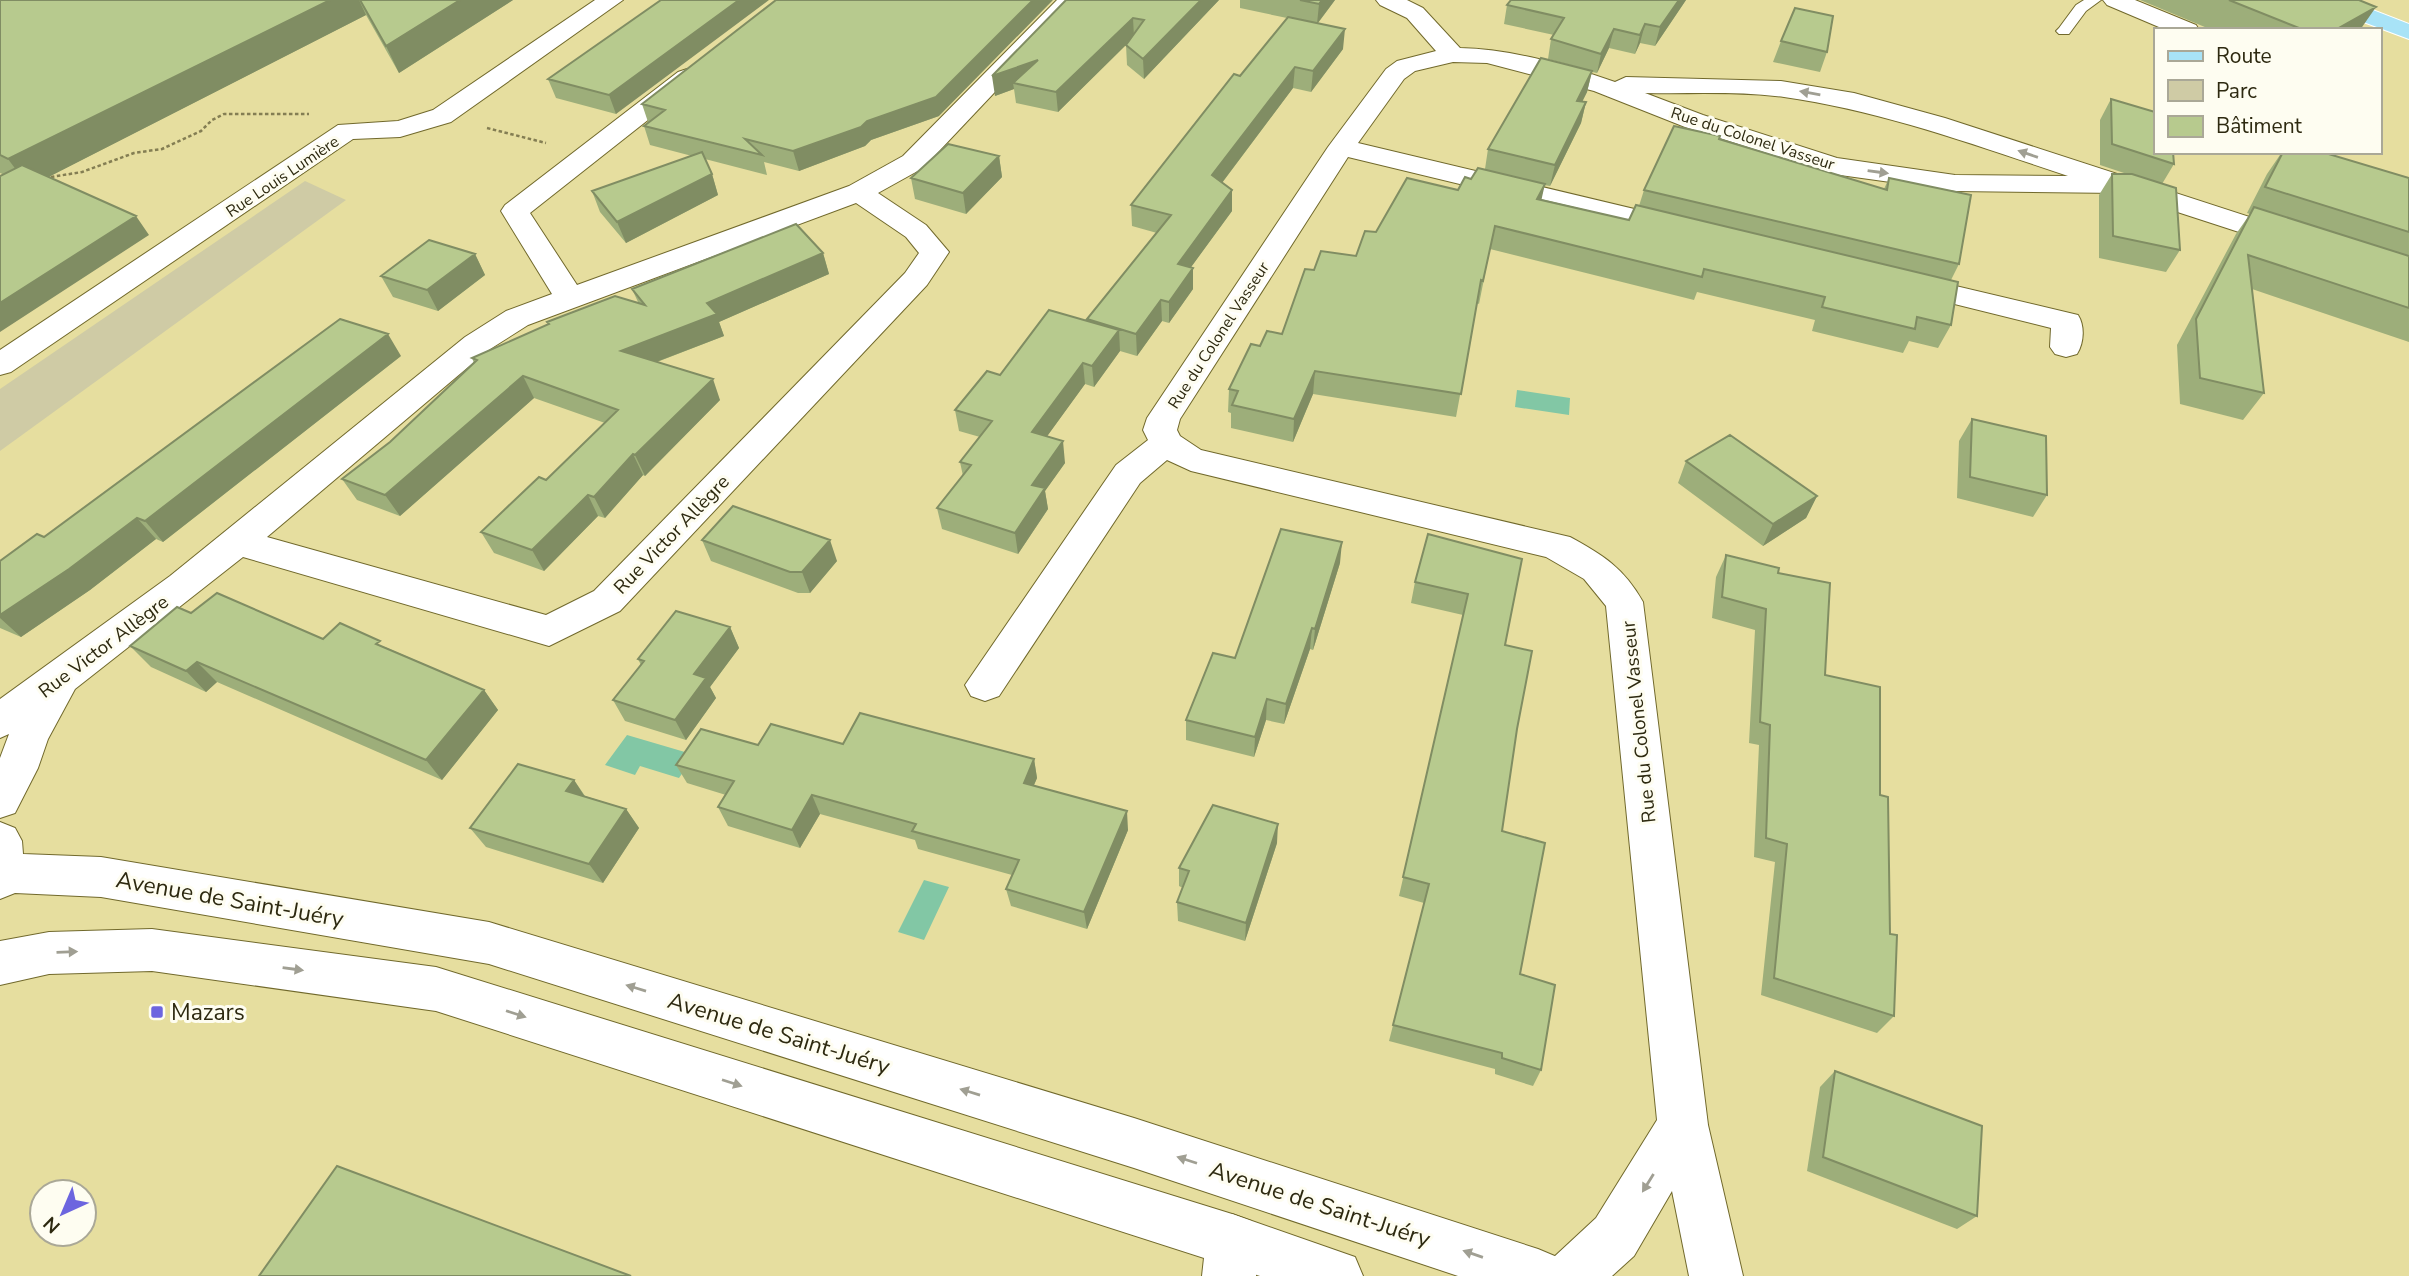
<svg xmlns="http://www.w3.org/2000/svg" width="2409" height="1276" viewBox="0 0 2409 1276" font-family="'Nunito Sans',sans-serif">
	<rect width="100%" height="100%" fill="#e6de9f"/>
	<path fill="#cfcba5" d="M305 181 346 200 0 451V389Z"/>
	<path fill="#82c7a5" d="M1517 390 1570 398 1569 415 1515 407Z
		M627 735 695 755 679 778 640 766 635 775 605 765Z
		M924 880 949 887 924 940 898 932Z"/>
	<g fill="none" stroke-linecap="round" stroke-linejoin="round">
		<g stroke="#71692c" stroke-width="2">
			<path id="lane" d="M2084 0H2101L2086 11 2069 34H2059L2056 31 2059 28 2076 5Z"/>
		</g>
		<g stroke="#71692c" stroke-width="2">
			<path id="street" d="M595 0H623L451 122 400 137 353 139 11 372 0 375V350L338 125 398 121 433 110Z
				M1057 0H1082L923 168 878 193 926 225 949 252 927 285 620 611 549 646 243 557 75 689 48 739 38 768 15 813 0 818V758L9 734 0 738V699L170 576 465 337 506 311 552 294 501 211 505 205 678 72 687 69 696 72 700 77 696 82 530 213 577 285 849 186 903 156ZM856 203 906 237 919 253 905 273 594 591 546 615 267 537 487 351 528 325Z
				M1376 0H1407L1423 8 1460 48C1512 49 1566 65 1615 82L1626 77 1781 81 1854 93 1945 118 2302 234 2307 240 2302 246 2292 249 2282 246 2119 193 1955 191 1833 174 1685 127 1594 91 1487 63 1453 62 1415 71 1404 79 1358 143 1693 223 1697 229 1693 235 1683 238 1348 157 1180 419 1177 430 1180 436 1201 450 1570 537C1603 555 1624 568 1643 602L1708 1125 1743 1276H1689L1672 1191 1634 1256 1612 1276H1546L1554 1257 1596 1218 1657 1120 1606 606 1584 579 1546 557 1191 471 1167 460 1140 483 999 696 985 701 971 696 965 685 1116 465 1148 440 1143 430 1147 418 1328 147 1386 69 1397 61 1436 51 1407 18 1380 5ZM1645 93C1691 94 1739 91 1784 97 1882 111 1975 145 2068 176L1955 175 1837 158 1703 115Z
				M2103 0H2135L2196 25 2199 30H2166L2107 5Z
				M1905 274 2078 315C2085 326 2084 343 2077 354L2066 357 2055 354 2050 347 2051 328 1894 289 1890 283 1894 277Z
				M1232 1214 1251 1221 1258 1240 1256 1276H1202L1206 1240 1213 1221Z"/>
		</g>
		<g stroke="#71692c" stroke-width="2">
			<path id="secondary" d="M0 822 15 828 22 841 23 854 101 857 489 922 1134 1118 1538 1249 1557 1257 1565 1276H1458L1134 1168 489 964 101 897 15 893 0 899Z
				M152 929 436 967 1232 1214 1355 1257 1363 1276H1260L436 1011 152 971 49 974 0 985V941L49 932Z"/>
		</g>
		<g stroke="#fff" stroke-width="2">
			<path id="primary" d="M2314 0H2347L2409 24V39L2318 5Z"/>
		</g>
		<path stroke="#847e53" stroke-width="2.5" stroke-dasharray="3.5 2.5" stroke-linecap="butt" d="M487 128 546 143
			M45 178 82 172 134 153 162 149 201 131 212 120 224 114H309"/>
		<use href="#lane" fill="#fff" fill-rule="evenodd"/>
		<use href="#street" fill="#fff" fill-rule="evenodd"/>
		<use href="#secondary" fill="#fff" fill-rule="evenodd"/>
		<use href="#primary" fill="#a8e3f7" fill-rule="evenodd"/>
	</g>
	<path fill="#9dae7a" d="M0 0H513L399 73 366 15 48 177 149 235 0 173Z
		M661 0 616 114 556 98 548 79Z
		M1066 0H1219L1144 79 1127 65 1126 45 1058 112 1016 103 1014 89 995 96Z
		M1240 0H1335L1318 23 1343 49 1311 92 1293 88 1222 183 1232 190V211L1191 267 1193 289 1169 323 1162 321 1137 356 1120 351 1094 387 1085 384 1047 436 1065 463 1045 491 1048 509 1018 554 942 529 937 508 963 476 960 462 980 437 959 431 955 410 1000 375 1087 321V319L1157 233 1132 226 1131 205 1240 76 1287 18 1240 8Z
		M1511 0H1686L1655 46 1640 43 1635 54 1609 48 1597 73 1592 72 1587 92 1582 102H1586L1581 123 1550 186 1544 185 1541 199 1629 220 1639 206 1644 190 1719 139 1884 189 1889 178 1959 264 1951 280V325L1938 348 1909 341 1903 353 1812 331 1815 320 1697 292 1694 300 1490 249 1479 304 1477 303 1456 417 1313 394 1293 442 1231 428V413L1228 412 1229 389 1260 346 1282 334 1314 270 1356 256 1376 232 1458 190 1485 169 1488 149 1574 66 1548 59 1551 39 1554 35 1504 24 1507 5Z
		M2140 0H2359L2360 30H2212Z
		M1781 41 1827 52 1820 72 1773 62Z
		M2111 99 2174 164 2162 184 2180 250 2166 272 2099 258V195L2112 174H2127L2100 165V120Z
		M642 104 939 116 871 140 865 146 799 171 764 162 767 175 705 159 712 174 718 195 626 243 600 212 592 191 692 156 650 145 644 126 648 122Z
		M2282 152H2322L2409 178V342L2252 289 2264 393 2243 420 2180 404 2177 345 2236 234 2250 214 2247 213 2267 174Z
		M999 156 1002 177 966 214 915 199 911 178Z
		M823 253 829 274 719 322 724 336 657 362 720 400 645 476 643 475 605 518 598 516 544 571 494 553 481 532 546 480 605 423 534 398 400 516 357 500 342 479 390 442 474 363 472 358 638 302 632 289Z
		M475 254 485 275 438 311 393 297 381 276Z
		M401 356 163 542 156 539 90 590 21 637 0 628V561L44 537Z
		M1972 419 2047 495 2033 517 1957 498 1959 441Z
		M1686 461 1817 496 1806 518 1763 546 1678 483Z
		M1428 534 1505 645 1517 729 1502 831 1520 974 1541 1070 1533 1086 1495 1074V1069L1389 1041 1424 903 1399 896 1463 615 1411 603 1415 582Z
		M702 540 837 561 810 593H798L711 561Z
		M1726 555 1778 573 1880 795 1890 934 1894 1016 1877 1033 1761 995 1775 862 1754 857 1759 745 1749 743 1755 630 1712 618 1716 577Z
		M1340 563 1313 650 1310 649 1284 724 1266 720 1254 757 1186 740V720L1235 658Z
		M730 627 739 648 710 687 716 698 686 740 625 721 613 700 641 665 638 659Z
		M323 639 385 647 484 690 498 710 442 780 217 682 206 692 151 667 130 646Z
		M843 744 1034 759 1037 778 1034 785 1128 830 1087 929 1011 906 1006 889 1012 875 918 849 915 840 820 814 800 848 728 826 718 807 726 795 687 783 676 765 758 745Z
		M574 780 585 796 626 809 639 828 603 883 486 847 470 828Z
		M1277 843 1245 941 1178 921 1177 902 1183 888 1179 886V868Z
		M1835 1071 1977 1216 1957 1229 1807 1171 1820 1087Z"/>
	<path fill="#808d63" d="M330 0H359L366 15 29 187 8 159Z
		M460 0H513L399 73 386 46Z
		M739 0H769L616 114 609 95Z
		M1033 0H1053L939 116 871 140 865 146 799 171 793 151Z
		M1201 0H1219L1144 79 1143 59Z
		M1322 0H1335L1317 24 1319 4Z
		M1679 0H1686L1655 46 1660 27Z
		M2376 7 2360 30H2335Z
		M1133 18 1134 37 1058 112 1056 92Z
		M1645 24 1640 43 1635 54 1640 35Z
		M1345 29 1343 49 1311 92 1313 71Z
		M1614 29 1609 48 1597 73 1601 54Z
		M1038 60 1013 83 1014 89 995 96 992 76Z
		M1295 67 1293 88 1212 196V175Z
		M1592 71 1587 92 1572 122 1577 101Z
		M1586 102 1581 123 1550 186 1555 165Z
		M999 156 1002 177 966 214 963 193Z
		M712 174 718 195 626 243 617 222Z
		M1545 184 1540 206 1537 199Z
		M1232 190V211L1178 285V264Z
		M136 216 149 235 0 332V303Z
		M823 253 829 274 719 322 724 336 630 372 621 351 707 303Z
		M475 254 485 275 438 311 427 290Z
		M1193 268V289L1169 323V302Z
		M1161 300 1162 321 1137 356 1136 334Z
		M1119 330 1120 351 1094 387 1092 366Z
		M388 334 401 356 163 542 145 521Z
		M1083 363 1085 384 1035 453 1032 432Z
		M1315 371 1313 394 1293 442 1294 419Z
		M523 376 534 398 400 516 385 495Z
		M713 379 720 400 645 476 635 455Z
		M1063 441 1065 463 1045 491 1048 509 1018 554 1015 533 1032 485Z
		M633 454 643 475 605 518 594 497Z
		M588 495 598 516 544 571 532 550Z
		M1817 496 1806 518 1763 546 1773 524Z
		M137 518 156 539 90 590 21 637 0 618V615Z
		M830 540 837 561 810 593 802 572Z
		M1342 542 1340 563 1313 650 1315 629Z
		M730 627 739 648 710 687 716 698 686 740 675 720 694 674Z
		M1312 628 1310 649 1284 724 1286 704Z
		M197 662 217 682 206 692 186 671Z
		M484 690 498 710 442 780 426 760Z
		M1267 699 1266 720 1254 757 1255 737Z
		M1034 759 1037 778 1027 801 1024 783Z
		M574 780 587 800 566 791Z
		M812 795 820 814 800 848 792 830Z
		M626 809 639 828 603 883 589 864Z
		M1127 811 1128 830 1087 929 1084 912Z
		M1278 824 1277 843 1245 941 1246 923Z"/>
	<path fill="#b7ca8e" stroke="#808d63" stroke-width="2" d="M0 0H330L8 159 0 155Z
		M360 0H460L386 46Z
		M661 0H739L609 95 548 79Z
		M776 0H1033L936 97 867 121 861 127 793 151 745 139 762 155 644 126 665 110 642 104Z
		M1066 0H1201L1143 59 1126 45 1144 20 1133 18 1056 92 1013 83 1038 60 992 76Z
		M1300 0H1322L1319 4Z
		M1511 0H1679L1660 27 1645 24 1640 35 1614 29 1601 54 1551 39 1564 18 1507 5Z
		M2229 0H2359L2376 7 2335 30H2304Z
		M1795 8 1833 16 1827 52 1781 41Z
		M1288 17 1345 29 1313 71 1295 67 1212 175 1232 190 1178 264 1193 268 1169 302 1161 300 1136 334 1087 319 1171 215 1131 205 1234 74 1240 76Z
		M1541 58 1592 71 1577 101 1586 102 1555 165 1488 149Z
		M2111 99 2155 112V152H2173L2174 164 2112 144Z
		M1674 126 1720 136 1719 139 1887 190 1889 178 1971 195 1959 264 1644 190Z
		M948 144 999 156 963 193 911 178Z
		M702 152 712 174 617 222 592 191Z
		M2283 152H2322L2409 178V232L2265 187Z
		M22 165 136 216 0 303V176Z
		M1478 168 1545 184 1537 199 1629 220 1636 205 1958 282 1951 325 1917 317 1915 329 1822 307 1825 297 1704 269 1702 277 1495 226 1483 281 1481 280 1461 394 1315 371 1294 419 1232 405 1238 391 1229 389 1251 344 1260 346 1267 331 1282 334 1305 269 1314 270 1321 251 1356 256 1365 231 1376 232 1407 178 1458 190 1465 177 1471 179Z
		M2112 174H2132L2176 188 2180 250 2113 236Z
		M2254 207 2409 256V308L2248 255 2264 393 2200 378 2196 319Z
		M796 224 823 253 707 303 717 314 621 351 713 379 635 455 633 454 594 497 588 495 532 550 481 532 539 477 546 480 618 410 523 376 385 495 342 479 390 442 477 360 472 358 549 324 547 322 615 296 645 305 632 289Z
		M429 240 475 254 427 290 381 276Z
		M1049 310 1119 330 1092 366 1083 363 1032 432 1063 441 1032 485 1045 488 1015 533 937 508 971 465 960 462 992 421 955 410 987 371 1000 375Z
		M340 319 388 334 145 521 137 518 69 569 0 615V561L37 534 44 537Z
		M1972 419 2046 436 2047 495 1970 477Z
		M1730 435 1817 496 1773 524 1686 461Z
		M733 506 830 540 802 572H790L702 540Z
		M1281 529 1342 542 1315 629 1312 628 1286 704 1267 699 1255 737 1186 720 1213 653 1235 658Z
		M1428 534 1522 559 1505 645 1532 651 1517 729 1502 831 1545 843 1520 974 1555 985 1541 1070 1502 1058V1053L1393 1025 1429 884 1403 877 1468 594 1415 582Z
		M1726 555 1779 568 1778 573 1830 583 1825 675 1880 687V795L1888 797 1890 934 1897 935 1894 1016 1774 978 1787 844 1766 838 1770 725 1760 722 1766 609 1722 597Z
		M217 593 323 639 340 623 380 641 376 644 484 690 426 760 197 662 186 671 130 646 177 607 191 613Z
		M676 611 730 627 694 674 706 678 675 720 613 700 644 661 638 659Z
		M860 713 1034 759 1024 783 1127 811 1084 912 1006 889 1019 860 912 831 916 824 812 795 792 830 718 807 734 781 676 765 701 729 758 745 771 724 843 744Z
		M518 764 574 780 566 791 626 809 589 864 470 828Z
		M1213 805 1278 824 1246 923 1177 902 1189 871 1179 868Z
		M1835 1071 1982 1126 1977 1216 1823 1157Z
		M337 1166 631 1276H259Z"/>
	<defs><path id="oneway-solid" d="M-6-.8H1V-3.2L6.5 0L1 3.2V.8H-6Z" transform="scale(1.75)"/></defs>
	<g fill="#a09f93">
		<use href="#oneway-solid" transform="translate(1810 93) rotate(-170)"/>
		<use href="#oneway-solid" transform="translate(2028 154) rotate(-161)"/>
		<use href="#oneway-solid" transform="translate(1878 172) rotate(8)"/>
		<use href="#oneway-solid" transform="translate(67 952) rotate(-2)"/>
		<use href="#oneway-solid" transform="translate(293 969) rotate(8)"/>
		<use href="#oneway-solid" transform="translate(636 988) rotate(-163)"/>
		<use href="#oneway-solid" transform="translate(516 1014) rotate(18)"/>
		<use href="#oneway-solid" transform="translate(732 1083) rotate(18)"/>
		<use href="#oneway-solid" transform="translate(970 1092) rotate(-163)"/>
		<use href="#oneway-solid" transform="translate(1187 1160) rotate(-162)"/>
		<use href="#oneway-solid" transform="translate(1648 1183) rotate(122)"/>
		<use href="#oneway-solid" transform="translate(1473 1254) rotate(-161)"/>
	</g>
	<rect fill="#6c65df" stroke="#fefdf1" stroke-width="2.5" x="150" y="1005" width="14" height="14" rx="3.5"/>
	<g text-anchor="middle" stroke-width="6" stroke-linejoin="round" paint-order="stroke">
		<g font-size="16" fill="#2d2910" stroke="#fefdf1">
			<text transform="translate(1753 138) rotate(18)" y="6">Rue du Colonel Vasseur</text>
			<text transform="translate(282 176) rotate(-34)" y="6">Rue Louis Lumière</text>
			<text transform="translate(1218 335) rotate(-57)" y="6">Rue du Colonel Vasseur</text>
		</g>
		<g font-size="19" fill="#2d2910" stroke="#fefdf1">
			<text transform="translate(671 534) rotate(-46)" y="7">Rue Victor Allègre</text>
			<text transform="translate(103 646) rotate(-37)" y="7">Rue Victor Allègre</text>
			<text transform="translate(1638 722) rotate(-96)" y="7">Rue du Colonel Vasseur</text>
		</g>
		<g font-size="23" fill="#2d2910" stroke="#fefdf1">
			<text transform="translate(230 899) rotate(10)" y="8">Avenue de Saint-Juéry</text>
			<text transform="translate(779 1033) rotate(17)" y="8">Avenue de Saint-Juéry</text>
			<text transform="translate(1320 1204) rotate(18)" y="8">Avenue de Saint-Juéry</text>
		</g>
		<g font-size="23" fill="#2d2910" stroke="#fefdf1" text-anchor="start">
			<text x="171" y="1020">Mazars</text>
		</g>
	</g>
	<rect x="2154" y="28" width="228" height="126" fill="#fefdf1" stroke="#aaa897" stroke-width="2"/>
	<rect x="2168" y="51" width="35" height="10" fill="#a8e3f7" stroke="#aaa897" stroke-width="2"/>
	<text x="2216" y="63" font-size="21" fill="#2d2910">Route</text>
	<rect x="2168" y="80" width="35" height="21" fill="#cfcba5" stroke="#aaa897" stroke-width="2"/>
	<text x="2216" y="98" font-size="21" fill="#2d2910">Parc</text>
	<rect x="2168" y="116" width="35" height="21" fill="#b7ca8e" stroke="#aaa897" stroke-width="2"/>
	<text x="2216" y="133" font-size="21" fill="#2d2910">Bâtiment</text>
	<g transform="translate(63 1213) rotate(224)"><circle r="33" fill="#fefdf1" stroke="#aaa897" stroke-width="2"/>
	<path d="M0-5L12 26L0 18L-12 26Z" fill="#6c65df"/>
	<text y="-10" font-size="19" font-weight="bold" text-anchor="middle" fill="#2d2910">N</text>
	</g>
</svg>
